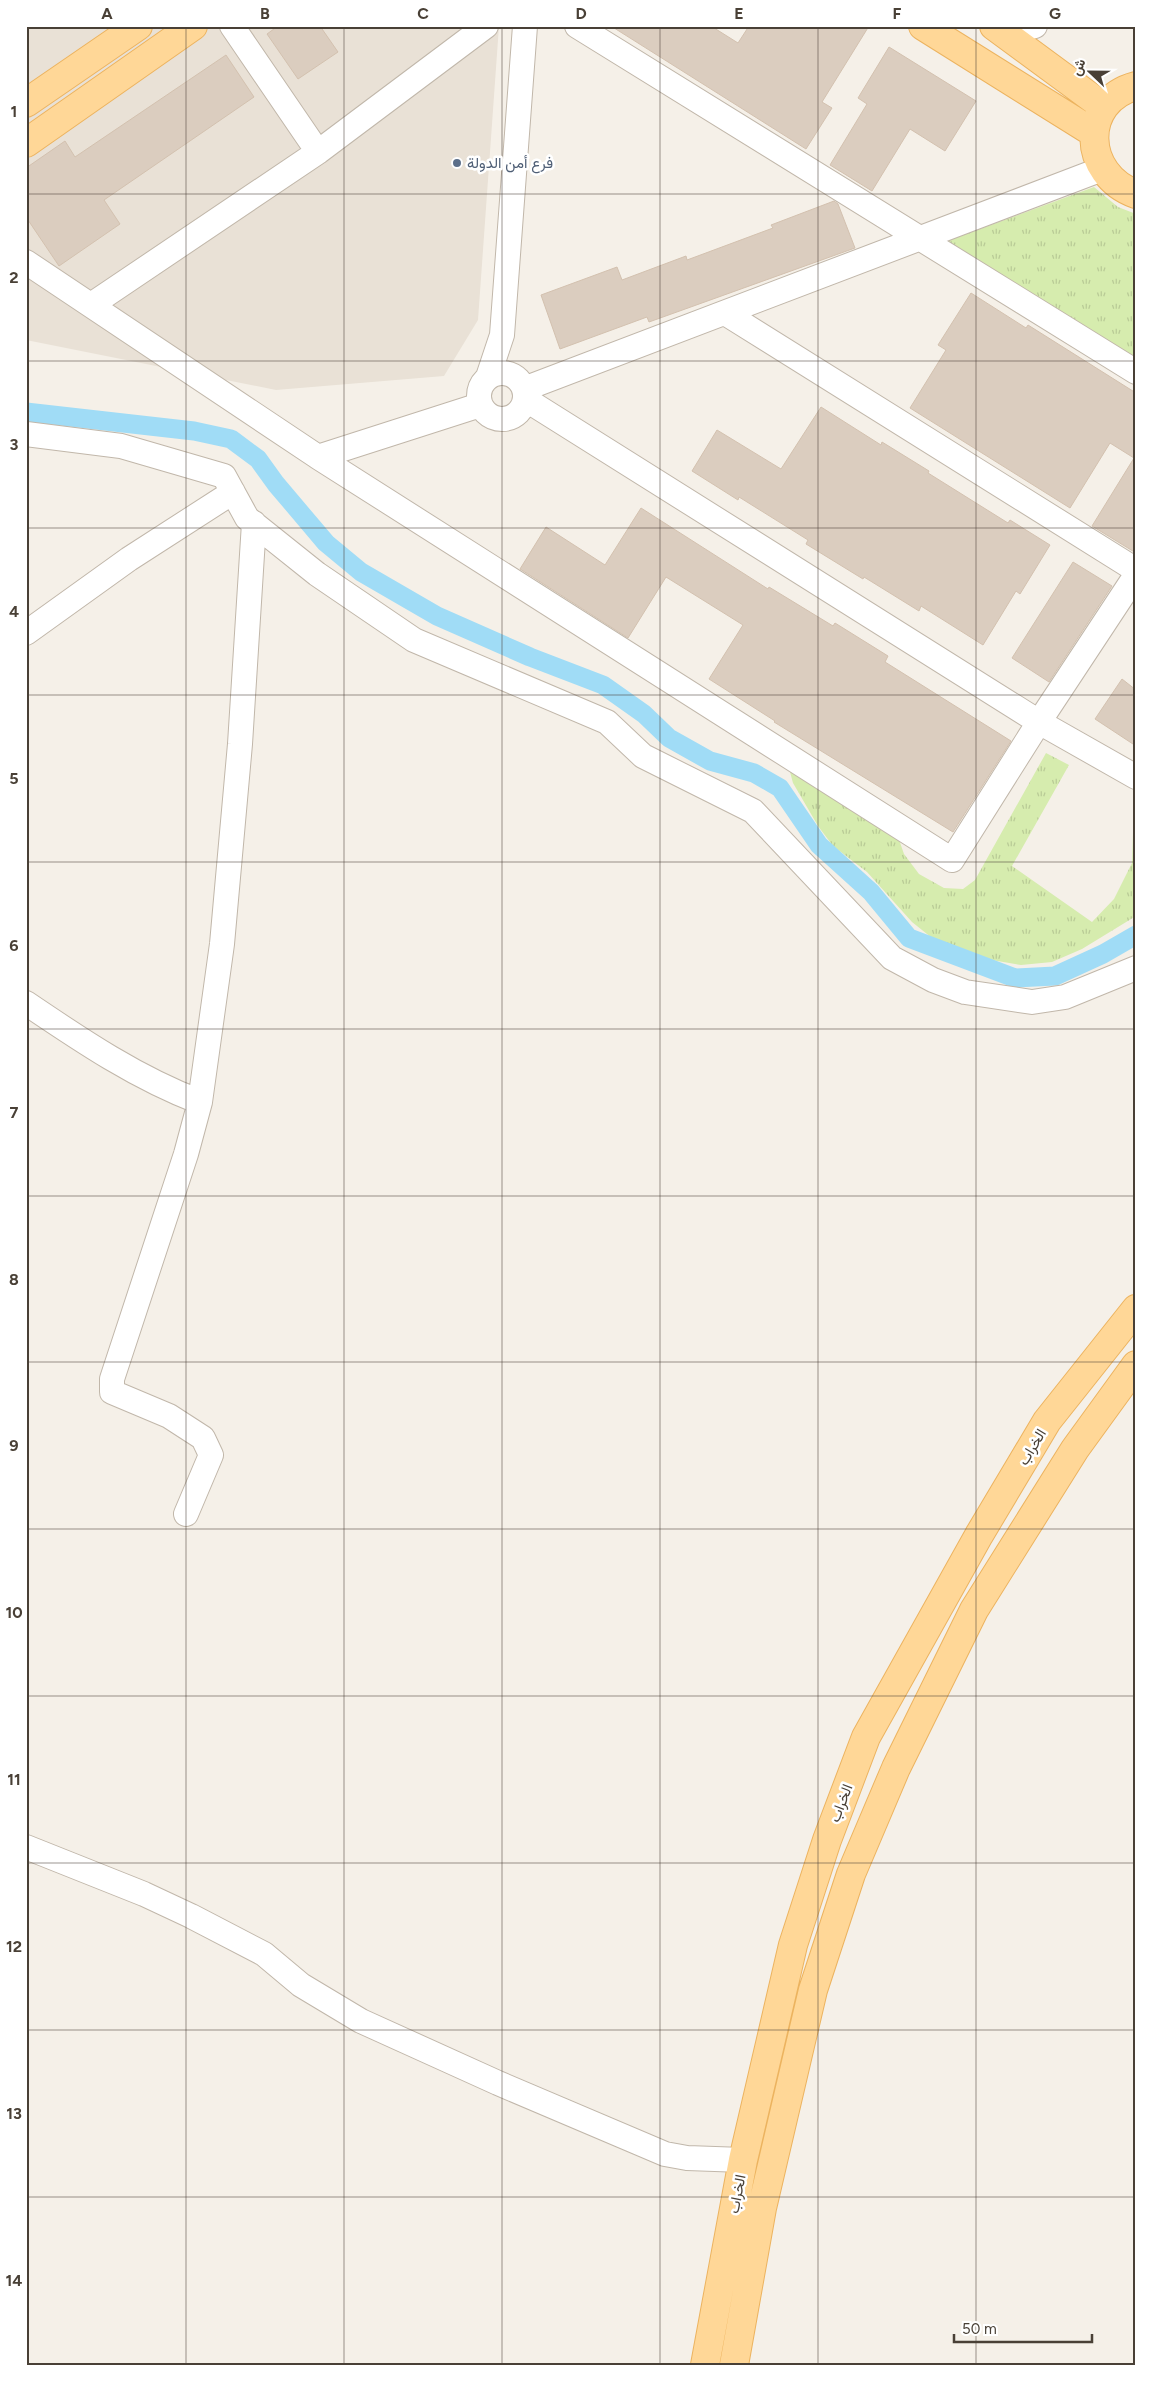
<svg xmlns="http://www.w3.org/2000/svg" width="1162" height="2391" viewBox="0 0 1162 2391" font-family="Figtree,Vazirmatn,sans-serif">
	<defs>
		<pattern id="park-tufts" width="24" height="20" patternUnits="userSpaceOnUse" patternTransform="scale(1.25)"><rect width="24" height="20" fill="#d6ecae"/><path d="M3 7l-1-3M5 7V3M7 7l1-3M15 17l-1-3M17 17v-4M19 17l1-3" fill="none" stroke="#b9cb96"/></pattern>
	</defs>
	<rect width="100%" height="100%" fill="#f5f0e8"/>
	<path fill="#e9e1d6" d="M26 26H499L478 320 444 376 276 390 26 340Z"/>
	<path fill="url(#park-tufts)" d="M1094 187 1118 207 1136 214V359L947 241Z
		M1046 753 1069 765 1012 866 1092 922 1114 899 1132 863 1133 832 1136 831V916L1082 949 1052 962 1021 965 974 957 937 942 912 922 867 872 833 846 818 826 793 783 790 772 797 769 896 831 904 854 919 874 944 888 963 889 975 880Z"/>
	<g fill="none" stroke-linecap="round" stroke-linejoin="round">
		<path stroke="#a0dcf6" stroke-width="19" d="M26 412 194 431 231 439 258 459 276 484 326 543 361 572 437 616 530 657 603 685 644 714 669 738 710 761 754 773 780 788 819 845 871 892 909 938 1015 978 1055 976 1103 954 1136 935"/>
	</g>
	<path fill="#dbcdbf" stroke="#d3c1af" d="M278 26H320L338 52 298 79 267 34Z
		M611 26H711L738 43 749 26H869L822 102 832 108 806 149Z
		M889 47 976 101 945 151 910 129 872 191 830 165 867 104 858 98Z
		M226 55 254 97 104 200 120 224 59 266 26 217V168L65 141 75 157Z
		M834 201 838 204 855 248 649 322 647 317 560 349 541 295 617 267 622 280 686 256 687 260 773 228 771 225Z
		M971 293 1026 328 1028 325 1136 393V553L1092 526 1134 458 1110 443 1070 508 910 408 946 350 938 345Z
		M821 407 881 445 882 442 929 471 928 473 1008 523 1010 520 1050 545 1020 594 1016 591 983 645 921 606 919 611 864 577 863 579 806 544 808 540 739 497 738 500 692 471 717 430 781 469Z
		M641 508 768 589 769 587 833 626 835 623 888 656 885 662 1011 741 953 832 774 722 775 721 709 679 743 625 666 577 628 638 520 569 546 527 605 565Z
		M1073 562 1112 586 1049 682 1012 658Z
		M1122 679 1136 690V746L1095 719Z"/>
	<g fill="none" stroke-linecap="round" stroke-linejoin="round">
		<g stroke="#c1b7aa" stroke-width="26">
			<path id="minor" d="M232 26 318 152
				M577 26 1136 372
				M1007 34 1035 26
				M26 262 318 457 952 860 1039 722 1136 777
				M91 305 318 152 486 26
				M725 313 1136 570
				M479 396a23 23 0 1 1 46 0a23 23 0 1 1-46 0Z
				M488 377 502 335 525 26
				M524 389 1102 169
				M525 399 1039 722 1136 575
				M26 434 121 446 224 476 247 518 317 574 414 640 607 722 643 756 753 811 892 958 933 980 965 992 1032 1002 1065 997 1136 968
				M318 457 480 405
				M26 633 129 559 233 492
				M26 1003C82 1041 137 1078 200 1102
				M186 1514 211 1455 203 1438 169 1416 112 1392V1379L186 1154 200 1102 222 944 240 744 254 523
				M26 1847 144 1894 191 1916 264 1954 301 1985 361 2021 498 2083 665 2154 687 2158 743 2160"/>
		</g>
		<g stroke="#ecb35f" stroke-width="30">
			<path id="major" d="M923 26 1094 133
				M994 26 1104 107
				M1136 86C1079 101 1082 175 1136 194
				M26 103 138 26
				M26 143 193 26
				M705 2365 743 2160 793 1945 827 1840 866 1737 979 1535 1047 1421 1136 1309
				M734 2365 762 2208 813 1990 851 1874 896 1768 974 1610 1075 1449 1136 1365"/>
		</g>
		<use href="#minor" stroke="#fff" stroke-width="24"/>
		<use href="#major" stroke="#ffd797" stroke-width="28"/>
	</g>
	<path fill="none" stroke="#494036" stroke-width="1" stroke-opacity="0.55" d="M186 26V2365M344 26V2365M502 26V2365M660 26V2365M818 26V2365M976 26V2365M26 194H1136M26 361H1136M26 528H1136M26 695H1136M26 862H1136M26 1029H1136M26 1196H1136M26 1362H1136M26 1529H1136M26 1696H1136M26 1863H1136M26 2030H1136M26 2197H1136"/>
	<circle fill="#5c6f8a" stroke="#fff" stroke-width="2" cx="457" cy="163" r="5"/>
	<g text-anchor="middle" stroke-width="5" stroke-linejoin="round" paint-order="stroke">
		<g font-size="15" fill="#4e5e75" stroke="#fff" text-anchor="start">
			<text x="467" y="168">فرع أمن الدولة</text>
		</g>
		<g font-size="15" fill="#494036" stroke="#fff">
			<text transform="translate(1032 1447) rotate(-59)" y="5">الخراب</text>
			<text transform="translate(841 1803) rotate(-69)" y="5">الخراب</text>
			<text transform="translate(737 2194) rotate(-79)" y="5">الخراب</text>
		</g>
	</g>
	<rect width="1162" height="2391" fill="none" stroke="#ffffff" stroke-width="55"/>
	<g transform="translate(1090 72) rotate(292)" stroke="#ffffff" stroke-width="4" paint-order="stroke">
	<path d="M0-4L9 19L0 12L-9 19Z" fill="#494036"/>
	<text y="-8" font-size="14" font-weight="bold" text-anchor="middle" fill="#494036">ش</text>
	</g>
	<path d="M954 2334v8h138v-8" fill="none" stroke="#494036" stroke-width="2.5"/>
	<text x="962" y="2334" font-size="15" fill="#494036" stroke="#ffffff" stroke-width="4" paint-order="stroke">50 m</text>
	<rect x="28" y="28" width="1106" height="2336" fill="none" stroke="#494036" stroke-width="2"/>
	<g font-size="16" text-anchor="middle" font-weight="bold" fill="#494036">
		<text x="107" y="19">A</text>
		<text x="265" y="19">B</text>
		<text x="423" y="19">C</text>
		<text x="581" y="19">D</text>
		<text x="739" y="19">E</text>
		<text x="897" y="19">F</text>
		<text x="1055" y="19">G</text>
		<text x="14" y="117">1</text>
		<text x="14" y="283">2</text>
		<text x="14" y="450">3</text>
		<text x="14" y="617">4</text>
		<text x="14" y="784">5</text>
		<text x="14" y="951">6</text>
		<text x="14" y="1118">7</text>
		<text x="14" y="1285">8</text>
		<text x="14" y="1451">9</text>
		<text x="14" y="1618">10</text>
		<text x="14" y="1785">11</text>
		<text x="14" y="1952">12</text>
		<text x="14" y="2119">13</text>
		<text x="14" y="2286">14</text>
	</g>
</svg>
